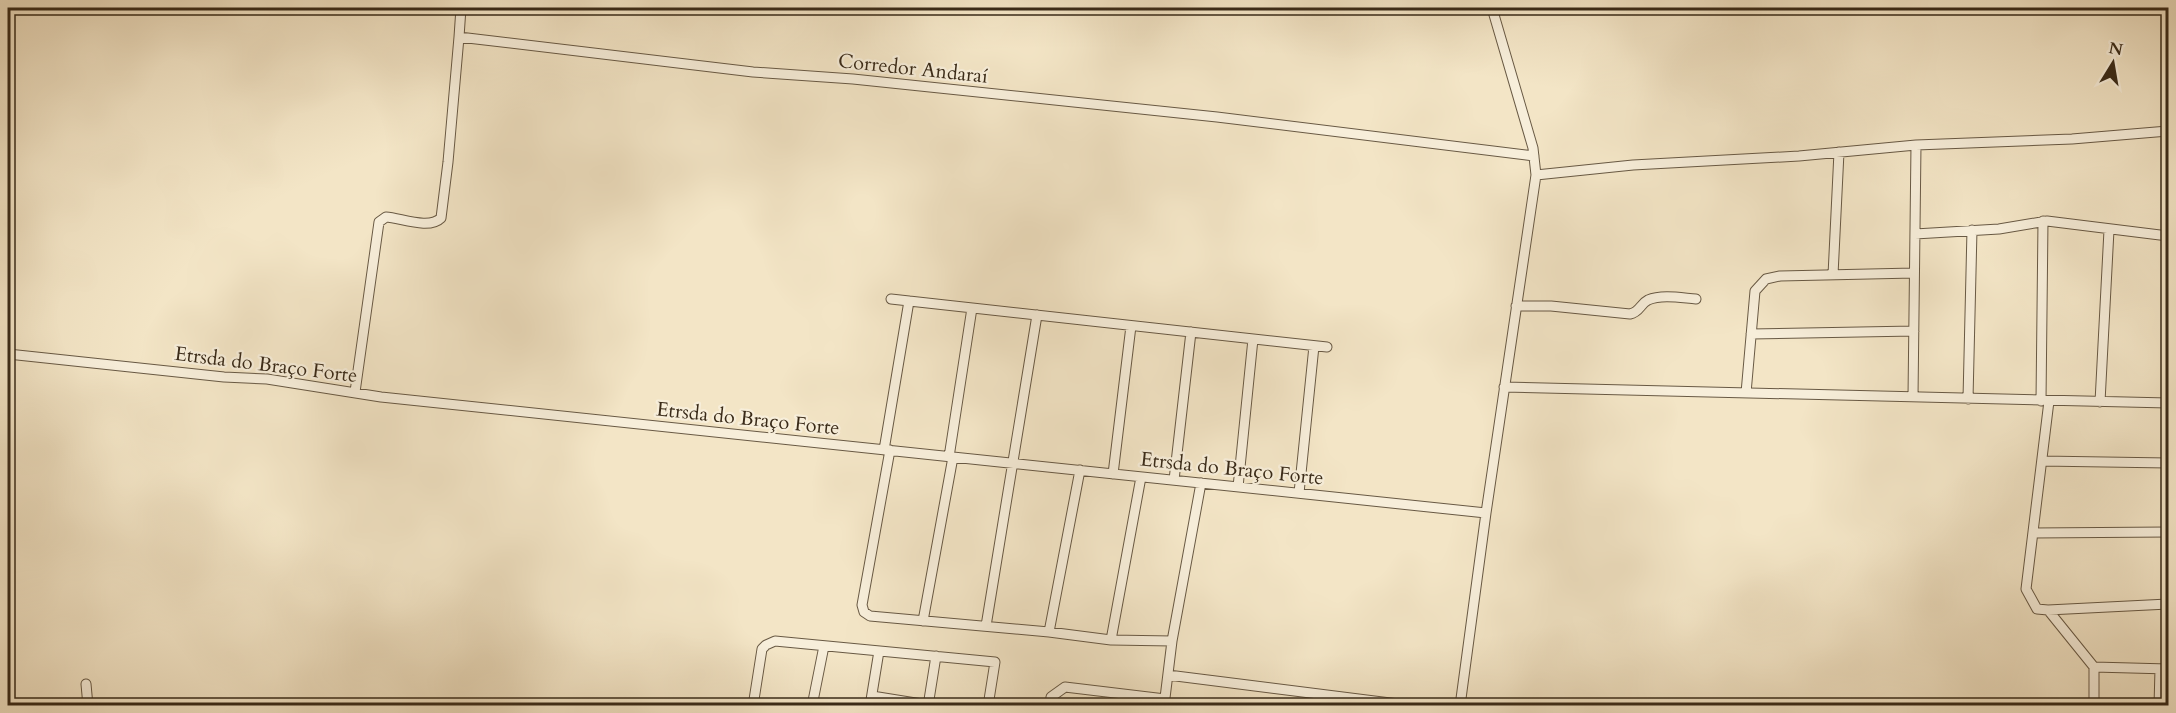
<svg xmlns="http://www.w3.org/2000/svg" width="2176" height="713" viewBox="0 0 2176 713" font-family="Cardo,serif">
	<rect width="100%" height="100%" fill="#f3e5c6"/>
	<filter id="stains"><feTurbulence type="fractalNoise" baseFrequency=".00333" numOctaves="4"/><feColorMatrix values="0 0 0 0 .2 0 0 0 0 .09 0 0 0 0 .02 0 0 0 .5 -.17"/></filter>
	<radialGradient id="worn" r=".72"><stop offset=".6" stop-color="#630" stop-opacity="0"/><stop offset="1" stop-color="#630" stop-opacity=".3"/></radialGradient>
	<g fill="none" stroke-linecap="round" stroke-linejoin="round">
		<g stroke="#685944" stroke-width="11">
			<path id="minor" d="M461 8 459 37 753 72 853 79 1217 117 1534 156
				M1536 175 1633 165 1799 156 1916 145 2072 139 2168 131
				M1915 234 1999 229 2047 221 2168 236
				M1833 275 1839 152
				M891 299 1327 347
				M1516 306H1551L1630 314C1640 312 1640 304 1648 300 1662 294 1682 298 1696 299
				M1751 334 1914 331
				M8 354 224 377 267 379 381 397 1486 513
				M1504 387 2168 403
				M355 392 379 222 386 217C401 218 429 230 441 218L448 162 459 37
				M1746 393 1755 291 1766 279 1780 276 1914 273
				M1913 397 1916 145
				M1968 399 1972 230
				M2041 401 2043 221
				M2049 401 2026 589 2037 609 2048 610 2168 604
				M2100 402 2109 230
				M884 450 909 301
				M890 450 862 605 864 612 870 616 1049 632 1111 640 1172 641 1201 483
				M949 457 972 308
				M2042 461 2168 463
				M1113 474 1131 326
				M1174 480 1191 332
				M1238 487 1253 339
				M1299 493 1314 346
				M2033 533 2168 532
				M2048 610 2094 667 2168 669
				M923 621 953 457
				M986 626 1037 315
				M1049 632 1080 470
				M1111 640 1141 477
				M2094 667V706
				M1168 675 1414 706
				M86 684 88 706
				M872 696 928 705
				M753 706 762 649 766 645 775 641 995 662 988 706
				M812 706 824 646
				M870 706 879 651
				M928 706 936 656
				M1050 706 1051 697 1065 687 1165 699
				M1164 706 1172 641
				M1460 706 1486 513 1536 175 1533 148 1492 8
				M2159 706 2160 669"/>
		</g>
		<use href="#minor" stroke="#f7eeda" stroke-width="9"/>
	</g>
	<g text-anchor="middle" stroke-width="4.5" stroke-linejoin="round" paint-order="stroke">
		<g font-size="20" fill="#392a18" stroke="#f7eeda">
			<text transform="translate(913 68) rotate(6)" y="7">Corredor Andaraí</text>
			<text transform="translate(266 364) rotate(7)" y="7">Etrsda do Braço Forte</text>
			<text transform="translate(748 418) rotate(6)" y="7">Etrsda do Braço Forte</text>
			<text transform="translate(1232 468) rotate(6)" y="7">Etrsda do Braço Forte</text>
		</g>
	</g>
	<rect width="2176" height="713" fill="none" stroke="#f3e5c6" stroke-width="30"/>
	<rect x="9" y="9" width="2158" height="695" fill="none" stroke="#392a18" stroke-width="3"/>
	<rect x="15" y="15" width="2146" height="683" fill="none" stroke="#392a18" stroke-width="1.5"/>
	<g transform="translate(2113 63) rotate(11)" stroke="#f7eeda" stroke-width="4.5" paint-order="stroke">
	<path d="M0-4.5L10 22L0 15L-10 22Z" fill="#392a18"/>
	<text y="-9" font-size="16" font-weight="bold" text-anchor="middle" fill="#392a18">N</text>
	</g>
	<rect width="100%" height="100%" filter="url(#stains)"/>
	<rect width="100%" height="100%" fill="url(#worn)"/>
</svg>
